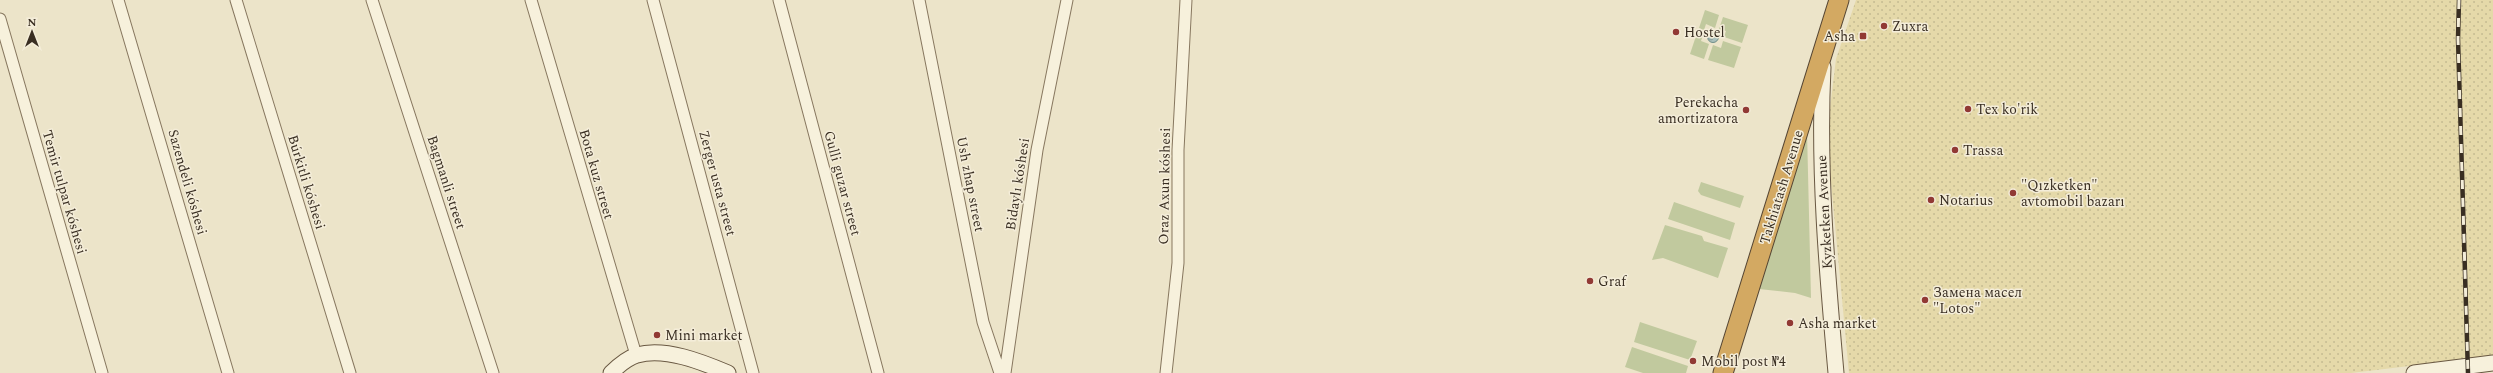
<svg xmlns="http://www.w3.org/2000/svg" width="2493" height="373" viewBox="0 0 2493 373" font-family="Spectral,serif">
	<defs>
		<pattern id="sand-dots" width="8" height="8" patternUnits="userSpaceOnUse"><rect width="8" height="8" fill="#e5d9a9"/><path d="M2 2h.1M6 6h.1" fill="none" stroke="#c5bb91" stroke-width="1.8" stroke-linecap="round"/></pattern>
		<pattern id="water-ripples" width="26" height="14" patternUnits="userSpaceOnUse"><rect width="26" height="14" fill="#aac0bb"/><path d="M2 4q2-2 4 0t4 0M15 11q2-2 4 0t4 0" fill="none" stroke="#8b9c98"/></pattern>
	</defs>
	<rect width="100%" height="100%" fill="#ece4c9"/>
	<path fill="#c1c99e" d="M1705 10 1719 15 1715 28 1706 24 1704 30 1699 28Z
		M1723 17 1748 25 1742 43 1724 37 1726 31 1719 29Z
		M1697 33 1703 35 1701 41 1709 44 1704 59 1690 54Z
		M1723 41 1741 47 1734 68 1708 60 1713 45 1721 48Z
		M1807 131 1811 298 1795 293 1759 289Z
		M1701 182 1744 196 1740 208 1701 195 1698 191Z
		M1674 202 1735 223 1730 240 1668 219Z
		M1665 225 1702 236 1704 241 1728 248 1718 278 1663 258 1652 260Z
		M1640 322 1697 341 1690 360 1634 342Z
		M1632 347 1688 366 1686 373H1643L1625 367Z"/>
	<path fill="url(#sand-dots)" d="M1856 0H2493V356L2351 373H1849L1829 161 1830 108 1836 59Z"/>
	<path fill="url(#water-ripples)" stroke="#718e89" d="M1707.5 37a5.5 5.5 0 1 1 11 0a5.5 5.5 0 1 1-11 0Z"/>
	<g fill="none" stroke-linecap="round" stroke-linejoin="round">
		<g stroke="#87775f" stroke-width="13">
			<path id="street" d="M118 0 228 373
				M236 0 350 373
				M372 0 493 373
				M531 0 636 355
				M653 0 753 373
				M779 0 878 373
				M919 0 983 322 1000 373
				M0 19 102 373
				M1005 373 1037 150 1067 0
				M1166 373 1178 263V150L1186 0"/>
		</g>
		<g stroke="#695842" stroke-width="17">
			<path id="secondary" d="M1823 67C1818 170 1827 271 1836 373
				M611 373C617 367 628 358 637 355 665 347 702 362 728 373
				M2414 373 2493 363"/>
		</g>
		<g stroke="#554533" stroke-width="21">
			<path id="highway" d="M1723 373 1839 0"/>
		</g>
		<use href="#street" stroke="#f7f1dc" stroke-width="11"/>
		<use href="#secondary" stroke="#f7f1dc" stroke-width="15"/>
		<use href="#highway" stroke="#d3a962" stroke-width="19"/>
		<g stroke="#392e22" stroke-width="4.5">
			<path id="rail" d="M2459 0 2458 39 2468 373"/>
		</g>
		<use href="#rail" stroke="#f4edd9" stroke-width="3" stroke-dasharray="9" stroke-linecap="butt"/>
	</g>
	<g fill="#913934" stroke="#f4edd9" stroke-width="1.5">
		<circle cx="1884" cy="26" r="4"/>
		<circle cx="1676" cy="32" r="4"/>
		<rect x="1859" y="32" width="8" height="8" rx="2"/>
		<circle cx="1968" cy="109" r="4"/>
		<circle cx="1746" cy="110" r="4"/>
		<circle cx="1955" cy="150" r="4"/>
		<circle cx="2013" cy="193" r="4"/>
		<circle cx="1931" cy="200" r="4"/>
		<circle cx="1590" cy="281" r="4"/>
		<circle cx="1925" cy="300" r="4"/>
		<circle cx="1790" cy="323" r="4"/>
		<circle cx="657" cy="335" r="4"/>
		<circle cx="1693" cy="361" r="4"/>
	</g>
	<g text-anchor="middle" stroke-width="3" stroke-linejoin="round" paint-order="stroke">
		<g font-size="14" fill="#392e22" stroke="#f4edd9" text-anchor="start">
			<text x="1892" y="31">Zuxra</text>
			<text x="1684" y="37">Hostel</text>
			<text x="1855" y="41" text-anchor="end">Asha</text>
			<text x="1738" y="107" text-anchor="end">Perekacha<tspan x="1738" dy="16">amortizatora</tspan></text>
			<text x="1976" y="114">Tex ko'rik</text>
			<text x="1963" y="155">Trassa</text>
			<text x="2021" y="190">"Qızketken"<tspan x="2021" dy="16">avtomobil bazarı</tspan></text>
			<text x="1939" y="205">Notarius</text>
			<text x="1598" y="286">Graf</text>
			<text x="1933" y="297">Замена масел<tspan x="1933" dy="16">"Lotos"</tspan></text>
			<text x="1798" y="328">Asha market</text>
			<text x="665" y="340">Mini market</text>
			<text x="1701" y="366">Mobil post №4</text>
		</g>
		<g font-size="14" fill="#392e22" stroke="#f4edd9">
			<text transform="translate(597 174) rotate(74)" y="5">Bota kuz street</text>
			<text transform="translate(188 182) rotate(74)" y="5">Sazendeli kóshesi</text>
			<text transform="translate(307 182) rotate(73)" y="5">Búrkitli kóshesi</text>
			<text transform="translate(447 182) rotate(72)" y="5">Bagmanli street</text>
			<text transform="translate(718 183) rotate(75)" y="5">Zerger usta street</text>
			<text transform="translate(843 183) rotate(75)" y="5">Gulli guzar street</text>
			<text transform="translate(971 184) rotate(79)" y="5">Ush zhap street</text>
			<text transform="translate(1017 184) rotate(-81)" y="5">Bidaylı kóshesi</text>
			<text transform="translate(1164 186) rotate(-89)" y="5">Oraz Axun kóshesi</text>
			<text transform="translate(1781 187) rotate(-73)" y="5">Takhiatash Avenue</text>
			<text transform="translate(65 192) rotate(74)" y="5">Temir tulpar kóshesi</text>
			<text transform="translate(1824 212) rotate(-93)" y="5">Kyzketken Avenue</text>
		</g>
	</g>
	<g transform="translate(32 32)" stroke="#f4edd9" stroke-width="3" paint-order="stroke">
	<path d="M0-3L7 15L0 10L-7 15Z" fill="#392e22"/>
	<text y="-6" font-size="11" font-weight="bold" text-anchor="middle" fill="#392e22">N</text>
	</g>
</svg>
